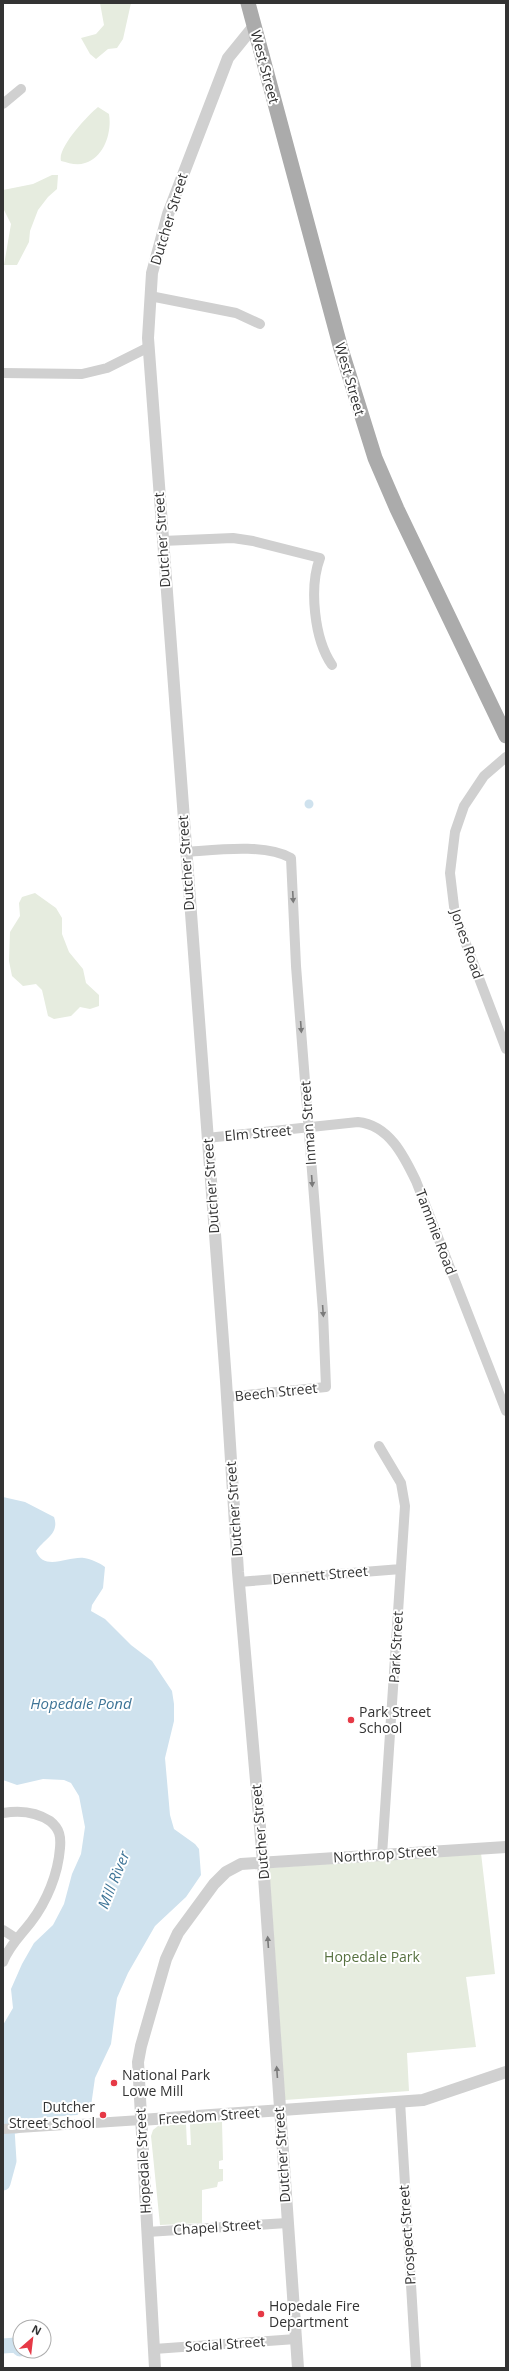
<svg xmlns="http://www.w3.org/2000/svg" width="509" height="2371" viewBox="0 0 509 2371" font-family="'Open Sans',sans-serif">
	<rect width="100%" height="100%" fill="#fff"/>
	<path fill="#e6ecdf" d="M100 3H131L123 39 117 48 108 49 96 59 90 54 81 38 96 34 104 25Z
		M98 107 109 114C112 131 105 157 85 163 77 166 69 163 61 161 57 148 88 115 98 107Z
		M52 175H58L57 189 48 197 38 210 30 231 29 242 17 265H4L11 224 3 208V190L33 184Z
		M35 893 56 908 62 918V934L69 952 83 969 86 983 99 995V1006L90 1009 80 1007 71 1016 54 1019 48 1016 42 990 36 984 23 986 12 976 9 961 10 932 20 916 19 903 22 897Z
		M481 1853 495 1974 466 1977 476 2047 407 2053 409 2091 285 2100 269 1868Z
		M222 2122 223 2160 219 2161V2169H223V2181L218 2182 217 2187 202 2190V2223L160 2225 151 2136 153 2130 158 2126 186 2124 187 2145H191L190 2124Z"/>
	<path fill="#cfe2ee" d="M304.5 804a4.5 4.5 0 1 1 9 0a4.5 4.5 0 1 1-9 0Z
		M3 1497 25 1502 54 1517C60 1534 44 1539 36 1551 44 1572 68 1556 84 1558 91 1559 100 1563 105 1567L103 1588 92 1605 91 1611 105 1619 131 1645 152 1661 172 1691 174 1704V1721L165 1758 170 1815 174 1829 195 1844 199 1849 201 1875 186 1897 155 1926 128 1973 117 1998 111 2044 95 2078 91 2106 77 2115 23 2119 20 2123V2133L3 2135V2025L13 2008 11 1989 22 1964 34 1943 53 1925 64 1904 72 1874 81 1854 85 1827 79 1796 71 1783 64 1780 43 1779 17 1785 3 1780Z"/>
	<g fill="none" stroke-linecap="round" stroke-linejoin="round">
		<path stroke="#cfe2ee" stroke-width="15" d="M3 2183 9 2161 6 2113
			M3 2346 16 2345 20 2349"/>
		<path stroke="#d0d0d0" stroke-width="10" d="M3 104 21 89
			M150 296 236 313 260 324
			M3 373 82 374 107 368 149 347
			M162 541 233 538 253 541 320 558C309 587 314 639 332 665
			M506 757 484 776 464 806 455 832 450 873 455 915 506 1049
			M185 852C215 850 265 843 291 858L296 966 323 1312 326 1387 227 1397
			M207 1138 358 1122C389 1125 404 1156 416 1181L506 1411
			M379 1446 401 1483 405 1506 382 1855
			M239 1582 401 1569
			M3 1813C20 1810 35 1811 50 1821 60 1829 61 1837 60 1848 58 1874 47 1901 31 1922 21 1935 9 1946 3 1962
			M3 1930 17 1939
			M400 2101 416 2368
			M3 2129 141 2120
			M147 2232 287 2223
			M154 2349 296 2339"/>
		<path stroke="#d0d0d0" stroke-width="12" d="M254 26 228 58 168 214 152 273 148 338 226 1381 238 1572 263 1862 298 2368
			M141 2120 423 2100 506 2072
			M155 2368 138 2062 141 2046 166 1959 178 1933 214 1884 226 1872 241 1864 506 1847"/>
		<path stroke="#ababab" stroke-width="15" d="M248 3 341 349 375 458 397 509 506 736"/>
	</g>
	<defs><path id="oneway-solid" d="M-6-.8H1V-3.2L6.5 0L1 3.2V.8H-6Z"/></defs>
	<g fill="#7a7a7a">
		<use href="#oneway-solid" transform="translate(293 897) rotate(87)"/>
		<use href="#oneway-solid" transform="translate(301 1027) rotate(86)"/>
		<use href="#oneway-solid" transform="translate(312 1181) rotate(86)"/>
		<use href="#oneway-solid" transform="translate(323 1311) rotate(86)"/>
		<use href="#oneway-solid" transform="translate(268 1942) rotate(-94)"/>
		<use href="#oneway-solid" transform="translate(277 2072) rotate(-94)"/>
	</g>
	<g fill="#e63946" stroke="#fff" stroke-width="1.5">
		<circle cx="351" cy="1720" r="4"/>
		<circle cx="114" cy="2083" r="4"/>
		<circle cx="103" cy="2115" r="4"/>
		<circle cx="261" cy="2314" r="4"/>
	</g>
	<g text-anchor="middle" stroke-width="4" stroke-linejoin="round" paint-order="stroke">
		<g font-size="14" fill="#333" stroke="#fff">
			<text transform="translate(265 67) rotate(75)" y="5">West Street</text>
			<text transform="translate(169 219) rotate(-73)" y="5">Dutcher Street</text>
			<text transform="translate(350 379) rotate(74)" y="5">West Street</text>
			<text transform="translate(162 540) rotate(-94)" y="5">Dutcher Street</text>
			<text transform="translate(186 863) rotate(-94)" y="5">Dutcher Street</text>
			<text transform="translate(467 944) rotate(71)" y="5">Jones Road</text>
			<text transform="translate(308 1123) rotate(-94)" y="5">Inman Street</text>
			<text transform="translate(258 1133) rotate(-5)" y="5">Elm Street</text>
			<text transform="translate(211 1186) rotate(-94)" y="5">Dutcher Street</text>
			<text transform="translate(436 1232) rotate(69)" y="5">Tammie Road</text>
			<text transform="translate(276 1392) rotate(-6)" y="5">Beech Street</text>
			<text transform="translate(234 1509) rotate(-94)" y="5">Dutcher Street</text>
			<text transform="translate(320 1575) rotate(-5)" y="5">Dennett Street</text>
			<text transform="translate(396 1647) rotate(-87)" y="5">Park Street</text>
			<text transform="translate(260 1832) rotate(-95)" y="5">Dutcher Street</text>
			<text transform="translate(385 1854) rotate(-4)" y="5">Northrop Street</text>
			<text transform="translate(209 2116) rotate(-4)" y="5">Freedom Street</text>
			<text transform="translate(282 2155) rotate(-94)" y="5">Dutcher Street</text>
			<text transform="translate(143 2161) rotate(-93)" y="5">Hopedale Street</text>
			<text transform="translate(217 2227) rotate(-4)" y="5">Chapel Street</text>
			<text transform="translate(407 2235) rotate(-94)" y="5">Prospect Street</text>
			<text transform="translate(225 2344) rotate(-4)" y="5">Social Street</text>
		</g>
		<g font-size="14" fill="#333" stroke="#fff" text-anchor="start">
			<text x="359" y="1717">Park Street<tspan x="359" dy="16">School</tspan></text>
			<text x="122" y="2080">National Park<tspan x="122" dy="16">Lowe Mill</tspan></text>
			<text x="95" y="2112" text-anchor="end">Dutcher<tspan x="95" dy="16">Street School</tspan></text>
			<text x="269" y="2311">Hopedale Fire<tspan x="269" dy="16">Department</tspan></text>
		</g>
		<g font-size="14" fill="#56703f" stroke="#fff">
			<text x="372" y="1962">Hopedale Park</text>
		</g>
		<g font-size="15" font-style="italic" fill="#3f7597" stroke="#fff">
			<text x="81" y="1709">Hopedale Pond</text>
			<text transform="translate(114 1880) rotate(-68)" y="5">Mill River</text>
		</g>
	</g>
	<rect width="509" height="2371" fill="none" stroke="#333333" stroke-width="8"/>
	<g transform="translate(32 2339) rotate(28)"><circle r="19" fill="#ffffff" stroke="#adadad"/>
	<path d="M0-3L7 15L0 10L-7 15Z" fill="#e63946"/>
	<text y="-6" font-size="11" font-weight="bold" text-anchor="middle" fill="#333333">N</text>
	</g>
</svg>
